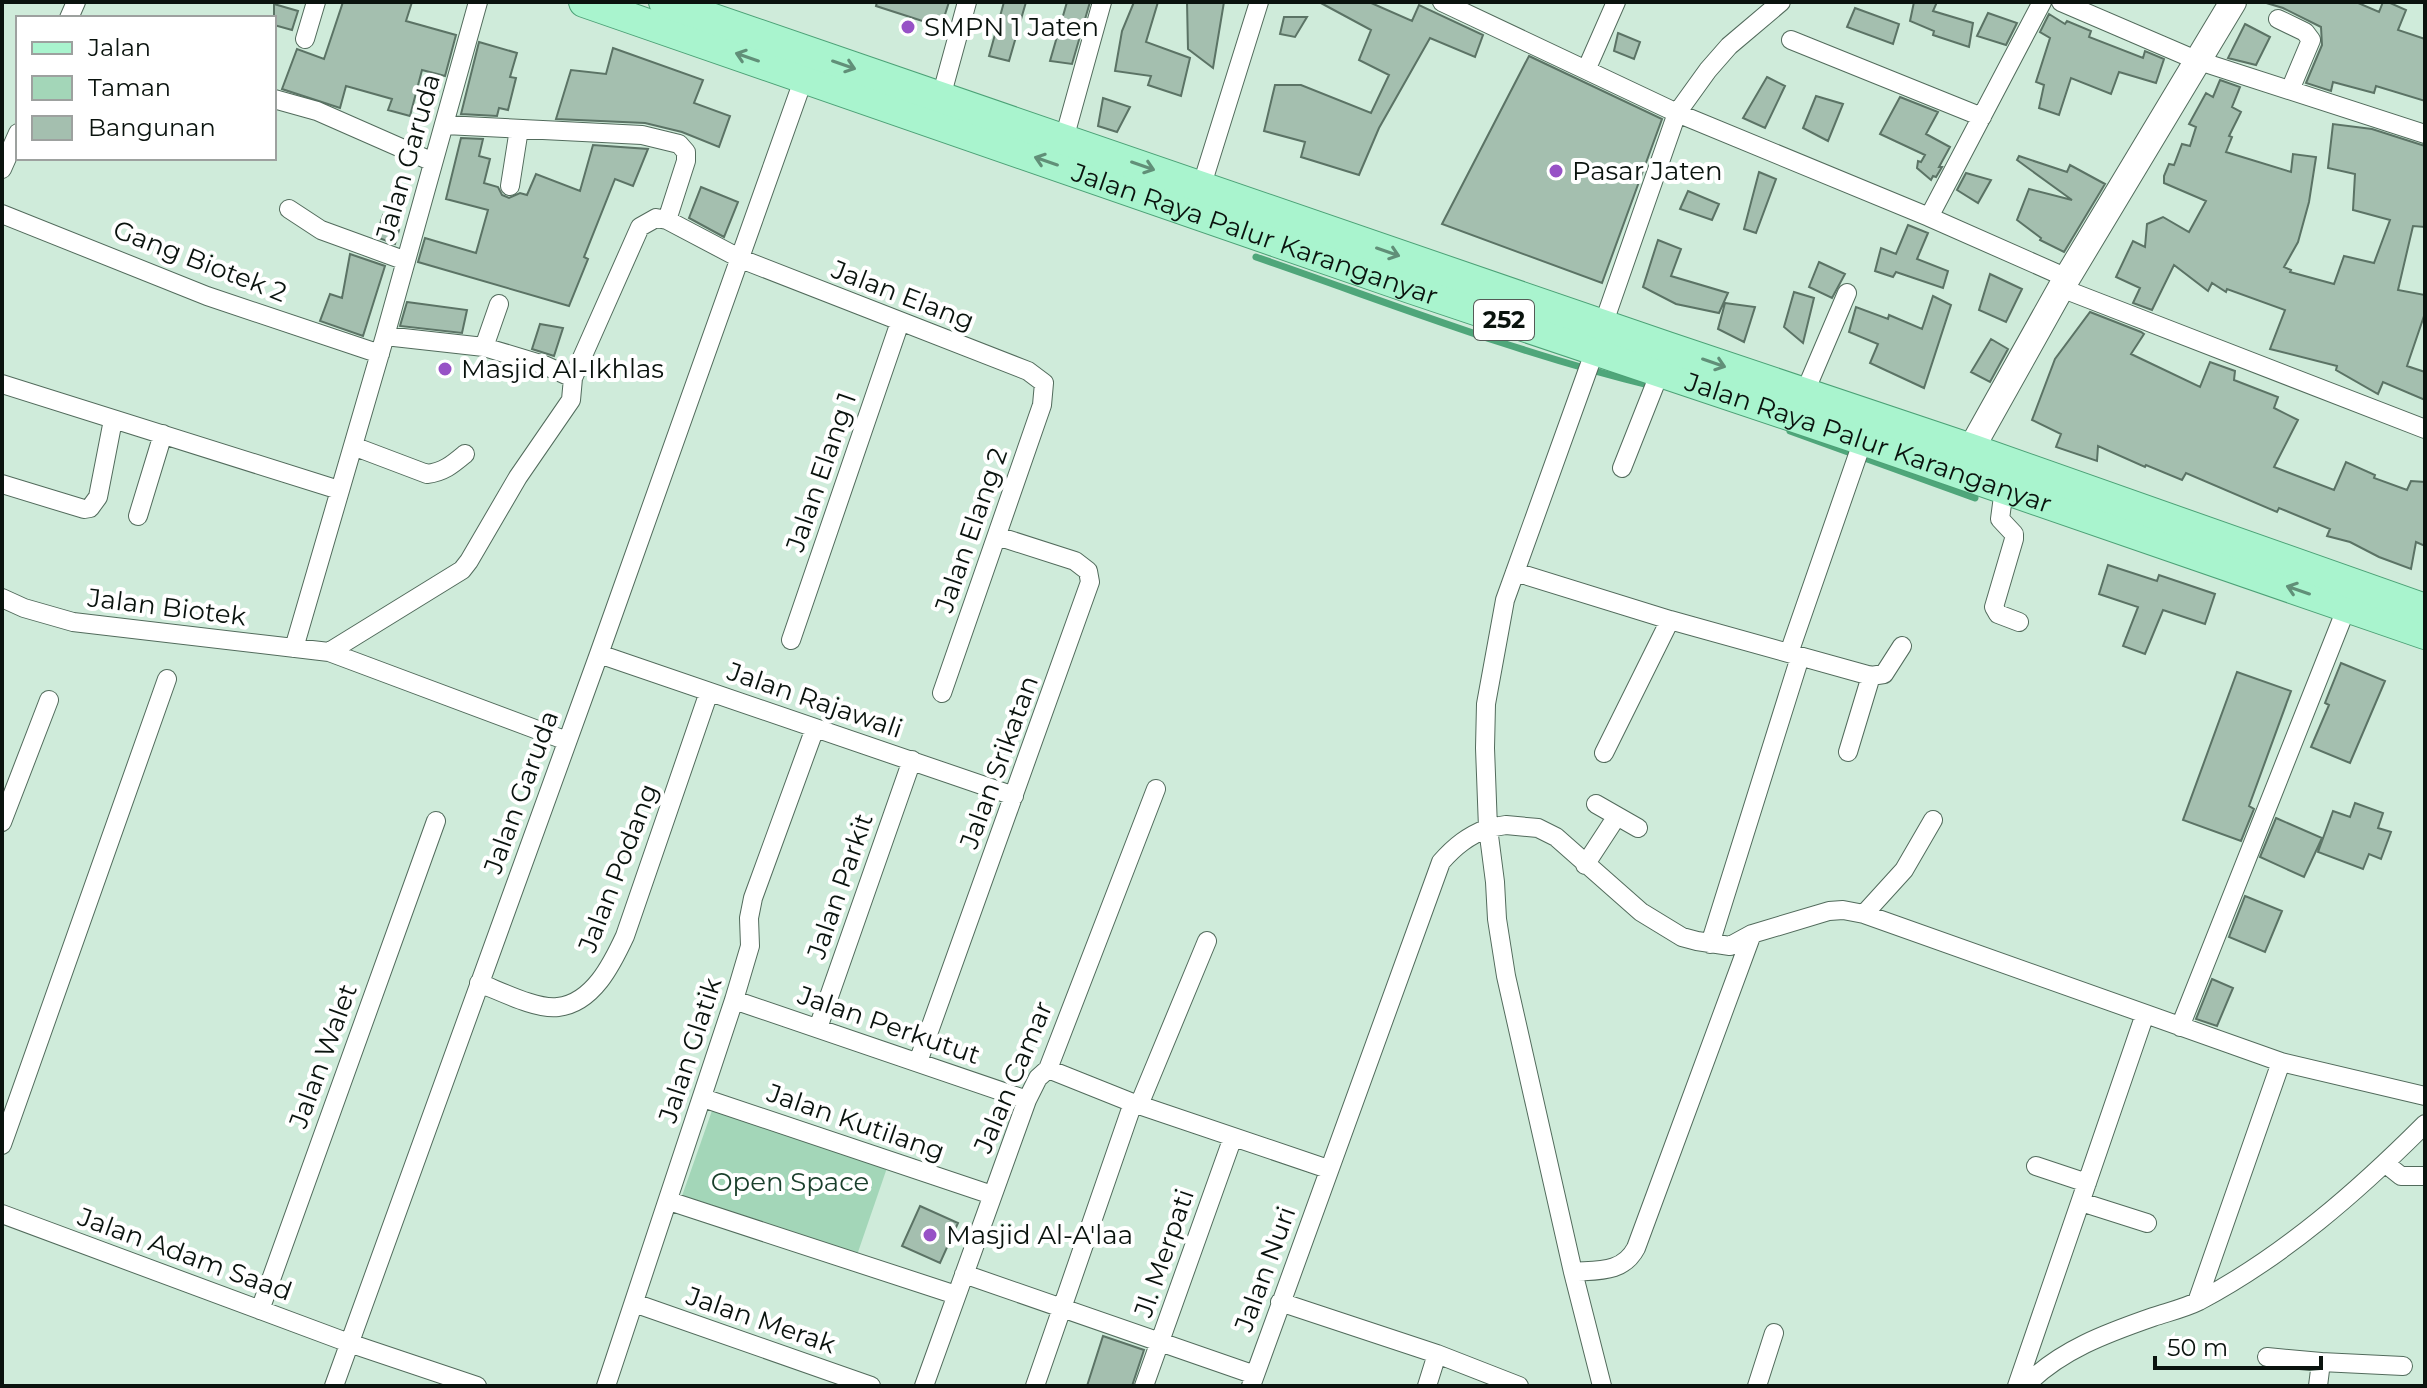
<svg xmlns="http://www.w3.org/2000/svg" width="2427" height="1388" viewBox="0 0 2427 1388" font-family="Montserrat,sans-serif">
	<rect width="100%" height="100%" fill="#cfebda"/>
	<path fill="#a3d6b8" d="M714 1105 888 1165 857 1255 682 1196Z"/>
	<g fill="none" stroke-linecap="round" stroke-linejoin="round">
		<path stroke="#4fa67a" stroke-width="7" d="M1256 257C1387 302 1518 354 1653 386
			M1790 431 1975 498"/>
	</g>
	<path fill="#a4bfaf" stroke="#5b7365" stroke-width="2" d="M343 2H412L406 21 456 35 445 76 422 70 410 116 388 110 392 99 346 86 340 108 282 89 297 49 324 59Z
		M877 2H949L941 27 876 6Z
		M1004 2H1026L1009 61 989 56Z
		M1067 2H1090L1072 64 1050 61Z
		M1134 2H1158L1146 42 1190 58 1181 96 1148 85 1151 76 1115 71 1122 31Z
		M1187 2H1224L1213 68 1188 49Z
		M1319 2H1369L1412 21 1419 5 1483 35 1475 57 1430 38 1379 128 1359 175 1301 157 1305 142 1264 131 1275 85H1301L1371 113 1389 75 1359 60 1371 30Z
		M1914 2H1937L1933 11 1973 23 1969 47 1933 35 1934 31 1910 21Z
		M2263 2H2356L2379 12 2383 2H2388L2406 10 2398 30 2425 39V101L2376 86 2374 93 2333 82 2331 91 2306 83 2322 45 2321 27 2283 8Z
		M274 4 298 11 292 30 274 25Z
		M1855 8 1899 24 1893 44 1847 27Z
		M1988 13 2017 23 2006 45 1977 36Z
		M2049 14 2065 24 2067 21 2091 31 2089 37 2143 58 2145 51 2164 59 2156 83 2119 72 2111 94 2071 78 2059 115 2039 108 2044 85 2036 82 2050 38 2040 32Z
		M1284 17H1307L1295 37 1280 34Z
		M2245 24 2270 37 2256 65 2228 58Z
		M1618 33 1640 42 1634 59 1614 51Z
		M479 42 517 53 510 77 516 78 508 110 499 108 497 116 461 114Z
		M613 48 703 80 694 103 730 116 719 147 682 132 645 123 556 119 571 70 606 74Z
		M1529 56 1662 119 1602 283 1442 224Z
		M1767 77 1785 86 1765 128 1743 118Z
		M2220 80 2240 87 2232 107 2241 112 2229 136 2232 137 2226 152 2291 172 2293 154 2316 157 2309 202 2298 242 2284 267 2291 270 2290 272 2334 284 2344 256 2374 263 2390 220 2353 210 2355 174 2328 168 2333 124 2372 129 2425 146V227L2413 226 2398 290 2425 295V313L2407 366 2425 372V400L2383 382 2378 394 2336 370 2337 366 2270 349 2285 310 2227 289 2226 292 2212 283 2208 291 2174 265 2152 310 2133 303 2140 288 2116 277 2133 241 2145 247 2147 224 2163 217 2189 232 2206 201 2164 183V176L2169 164 2174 165 2182 144 2190 146 2196 127 2189 124 2206 93 2213 97Z
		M1816 96 1843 104 1828 141 1803 128Z
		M1900 97 1938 112 1926 134 1950 147 1939 167H1942L1936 177 1933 176 1931 180 1917 168 1918 161 1921 162 1925 155 1880 134Z
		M1103 98 1130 107 1117 132 1098 126Z
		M461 138 483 139 479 156 490 159 484 183 498 187 502 195 509 198 520 193 527 195 536 174 580 191 593 145 648 149 633 186 615 179 584 257 588 259 569 306 418 262 425 238 476 253 488 210 446 199Z
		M2019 156 2067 172 2070 165 2105 184 2064 252 2040 240 2041 238 2017 220 2029 189 2072 200 2017 160Z
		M1759 172 1776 179 1756 233 1744 229Z
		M1966 173 1991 180 1978 203 1957 190Z
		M701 187 738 202 724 237 689 218Z
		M1688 191 1719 204 1712 220 1680 209Z
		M383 215 394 218 392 228 399 230 395 244 376 237Z
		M1908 225 1928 233 1917 259 1948 271 1943 288 1896 272 1893 277 1875 271 1881 248 1896 254Z
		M1658 240 1681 249 1671 276 1728 293 1719 313 1676 304 1643 287Z
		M350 254 385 266 363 336 320 321 330 294 342 298Z
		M1819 262 1845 274 1832 298 1809 287Z
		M1990 274 2022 289 2006 322 1979 310Z
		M1794 292 1814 298 1803 343 1784 327Z
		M1933 296 1951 305 1924 388 1870 363 1878 344 1849 332 1856 307 1888 319 1889 315 1922 329Z
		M407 302 467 310 462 333 400 326Z
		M1725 303 1755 307 1744 342 1718 329Z
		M2090 312 2141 332 2144 334 2131 354 2200 387 2210 362 2235 371 2234 380 2278 397 2274 408 2298 420 2274 467 2334 490 2346 462 2375 475 2374 478 2407 490 2411 481 2425 482V546L2416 542 2411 569 2379 557 2350 542 2327 536 2330 529 2279 508 2277 512 2186 473 2182 480 2146 465 2145 467 2098 446 2097 461 2056 447 2061 434 2032 420 2055 359Z
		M540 324 563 328 554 356 532 349Z
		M1991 339 2008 349 1990 382 1971 372Z
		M2108 565 2157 581 2159 575 2215 594 2205 624 2163 610 2145 654 2123 646 2138 607 2099 594Z
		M2341 663 2385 681 2350 763 2311 747 2329 705 2325 703Z
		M2237 672 2291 691 2249 806 2254 809 2241 841 2183 820Z
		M2355 803 2383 813 2378 828 2391 832 2381 859 2369 854 2363 869 2318 852 2333 811 2350 817Z
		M2276 818 2322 838 2304 877 2260 857Z
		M2245 896 2282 911 2265 952 2229 937Z
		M2212 979 2233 988 2217 1026 2196 1019Z
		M920 1206 958 1223 940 1263 902 1246Z
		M1103 1336 1144 1350 1132 1386H1087Z"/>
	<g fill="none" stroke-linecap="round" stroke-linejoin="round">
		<g stroke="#526b5c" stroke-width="20">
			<path id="street" d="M1442 2 1677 113 1929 217 2067 278
				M2061 2 2196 60 2425 134
				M69 18 76 2
				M2278 19 2305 32 2311 40 2290 90
				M305 39 316 2
				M1791 40 1982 117
				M1587 68 1616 2
				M941 97 967 2
				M274 99 317 111 433 162
				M445 125 642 135 679 144 686 152V161L667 220
				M1064 139 1102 2
				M2 169 18 133
				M510 186 519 129
				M1199 194 1259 2
				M289 209 321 230 406 261
				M2 214 207 296 380 354
				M1929 217 2042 2
				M2061 288 2425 429
				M1603 325 1677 113 1708 70 1729 46 1781 2
				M385 336 484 347 544 365 573 378
				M484 347 499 304
				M2 384 339 490
				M1804 394 1847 293
				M353 446 427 474C444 472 453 464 465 454
				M1622 468 1660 372
				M2 484 84 509 90 508 98 497 113 420
				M2004 489 2000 519 2014 534V539L1994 607 1998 614 2019 622
				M138 516 163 434
				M1515 572 1670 620 1871 676 1884 674 1902 646
				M2 598 24 608 73 622 329 652 567 741
				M791 640 900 322
				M294 648 385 336 478 2
				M329 652 462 570 469 561 518 477 571 400 573 378 640 227 656 218 667 220 741 259 1028 371 1044 383 1042 405 942 693
				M1789 653 1863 440
				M599 654 1014 796
				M1848 752 1871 676
				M1604 753 1670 620
				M1596 804 1638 828
				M2 822 49 700
				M1585 865 1617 816
				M1864 914 1904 870 1933 820
				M1710 944 1800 657
				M479 983C500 991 537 1010 558 1007 593 1003 612 964 625 936L709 692
				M734 1000 1027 1100
				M2180 1027 2350 599
				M818 1028 912 760
				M918 1062 1090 582 1088 571 1075 561 997 536
				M1048 1069 1133 1103 1328 1169
				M703 1098 992 1195
				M1139 1105 1207 941
				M2 1145 167 679
				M2386 1164 2401 1176H2425
				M2036 1166 2087 1183
				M669 1201 956 1295
				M2081 1202 2147 1223
				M2 1214 349 1343 477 1386
				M1573 1272C1598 1270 1623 1273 1636 1248L1752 934
				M964 1274 1255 1375
				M1280 1302 1437 1354 1519 1386
				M2197 1302 2281 1062 2425 1096
				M634 1303 871 1386
				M260 1310 436 821
				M2267 1357 2321 1362 2403 1366
				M334 1386 599 654 806 72
				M606 1386 734 1000 750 946 749 918 753 898 815 728
				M924 1386 1027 1100 1038 1078 1048 1069 1156 789
				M1035 1386 1133 1103
				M1144 1386 1233 1137
				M1251 1386 1441 862C1455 846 1468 836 1488 828L1485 748 1486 704 1505 600 1595 350
				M1427 1386 1437 1354
				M1602 1386 1573 1272 1506 976 1497 919 1495 882 1488 828 1506 825 1538 828 1556 837 1641 912 1682 937 1697 941 1730 946 1752 934 1829 911 1843 910 1864 914 2281 1062
				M1757 1386 1774 1333
				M2017 1386 2145 1014
				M2025 1386C2060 1350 2107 1333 2153 1317 2168 1312 2185 1308 2199 1301 2284 1256 2358 1191 2425 1124
				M2318 1386 2321 1362"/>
		</g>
		<g stroke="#526b5c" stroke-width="28">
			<path id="secondary" d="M1962 465 2061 288 2233 2"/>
		</g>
		<g stroke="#4ca176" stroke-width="32">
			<g id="primary">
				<path id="s1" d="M584 2 1410 288 1863 440 2425 634"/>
				<path d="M664 2 1667 347 1971 449 2425 609"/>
			</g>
		</g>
		<use href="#street" stroke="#fff" stroke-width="18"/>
		<use href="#secondary" stroke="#fff" stroke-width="26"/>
		<use href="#primary" stroke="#a9f4ce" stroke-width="30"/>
	</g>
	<defs><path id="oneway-shaft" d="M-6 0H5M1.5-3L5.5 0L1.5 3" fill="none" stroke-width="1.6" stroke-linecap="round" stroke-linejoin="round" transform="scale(2)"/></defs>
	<g stroke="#618f78">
		<use href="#oneway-shaft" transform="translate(747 57) rotate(-161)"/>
		<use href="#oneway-shaft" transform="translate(844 65) rotate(19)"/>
		<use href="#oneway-shaft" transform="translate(1046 161) rotate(-161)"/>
		<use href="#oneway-shaft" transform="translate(1143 166) rotate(19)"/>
		<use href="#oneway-shaft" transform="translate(1388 252) rotate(19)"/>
		<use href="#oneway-shaft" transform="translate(1714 363) rotate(19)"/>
		<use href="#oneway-shaft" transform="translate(2298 590) rotate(-161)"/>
	</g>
	<g fill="#9752c6" stroke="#fff" stroke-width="3">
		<circle cx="908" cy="27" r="8"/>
		<circle cx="1556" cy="171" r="8"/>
		<circle cx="445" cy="369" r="8"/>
		<circle cx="930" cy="1235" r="8"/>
	</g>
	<g text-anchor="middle" stroke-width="8" stroke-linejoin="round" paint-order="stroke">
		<rect fill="#fff" stroke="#545a56" stroke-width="2" x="1474" y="300" width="60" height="40" rx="6"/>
		<g font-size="24" font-weight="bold" fill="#0a130e">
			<text x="1504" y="328">252</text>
		</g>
		<g font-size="26" fill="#0a130e" stroke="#fff" text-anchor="start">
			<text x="924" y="36">SMPN 1 Jaten</text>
			<text x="1572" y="180">Pasar Jaten</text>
			<text x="461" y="378">Masjid Al-Ikhlas</text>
			<text x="946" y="1244">Masjid Al-A'laa</text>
		</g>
		<g font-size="26" fill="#0a130e" stroke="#fff">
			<text transform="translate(408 157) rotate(-74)" y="9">Jalan Garuda</text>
			<text dy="9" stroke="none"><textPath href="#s1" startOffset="710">Jalan Raya Palur Karanganyar</textPath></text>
			<text transform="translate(200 261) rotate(21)" y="9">Gang Biotek 2</text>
			<text transform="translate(903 295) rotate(21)" y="9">Jalan Elang</text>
			<text dy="9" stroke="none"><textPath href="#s1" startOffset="1358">Jalan Raya Palur Karanganyar</textPath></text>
			<text transform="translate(821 472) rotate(-71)" y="9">Jalan Elang 1</text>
			<text transform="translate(971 530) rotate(-71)" y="9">Jalan Elang 2</text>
			<text transform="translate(167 607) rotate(7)" y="9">Jalan Biotek</text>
			<text transform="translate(815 700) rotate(19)" y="9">Jalan Rajawali</text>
			<text transform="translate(999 762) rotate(-70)" y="9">Jalan Srikatan</text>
			<text transform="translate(521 792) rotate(-70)" y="9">Jalan Garuda</text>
			<text transform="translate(618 868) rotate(-69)" y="9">Jalan Podang</text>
			<text transform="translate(840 886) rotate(-71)" y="9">Jalan Parkit</text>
			<text transform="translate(889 1025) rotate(19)" y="9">Jalan Perkutut</text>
			<text transform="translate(690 1050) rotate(-72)" y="9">Jalan Glatik</text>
			<text transform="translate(323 1056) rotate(-70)" y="9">Jalan Walet</text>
			<text transform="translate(1013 1077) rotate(-67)" y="9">Jalan Camar</text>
			<text transform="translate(856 1122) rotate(19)" y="9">Jalan Kutilang</text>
			<text transform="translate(1164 1253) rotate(-71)" y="9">Jl. Merpati</text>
			<text transform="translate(185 1254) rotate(20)" y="9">Jalan Adam Saad</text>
			<text transform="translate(1265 1269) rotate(-70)" y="9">Jalan Nuri</text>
			<text transform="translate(761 1320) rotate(19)" y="9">Jalan Merak</text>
		</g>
		<g font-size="26" fill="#193f2b" stroke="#fff">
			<text x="790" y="1191">Open Space</text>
		</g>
	</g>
	<rect width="2427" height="1388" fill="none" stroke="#0a130e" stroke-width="8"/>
	<rect x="16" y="16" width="260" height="144" fill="#ffffff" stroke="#9da19f" stroke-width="2"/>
	<rect x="32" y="42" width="40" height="12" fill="#a9f4ce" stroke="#9da19f" stroke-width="2"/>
	<text x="88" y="56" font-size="24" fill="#0a130e">Jalan</text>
	<rect x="32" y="76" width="40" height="24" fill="#a3d6b8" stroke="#9da19f" stroke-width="2"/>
	<text x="88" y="96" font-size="24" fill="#0a130e">Taman</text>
	<rect x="32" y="116" width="40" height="24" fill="#a4bfaf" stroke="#9da19f" stroke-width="2"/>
	<text x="88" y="136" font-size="24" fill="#0a130e">Bangunan</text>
	<path d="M2155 1356v12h166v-12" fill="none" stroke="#0a130e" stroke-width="4"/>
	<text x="2167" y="1356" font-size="24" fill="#0a130e" stroke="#ffffff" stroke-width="6" paint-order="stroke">50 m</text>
</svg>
